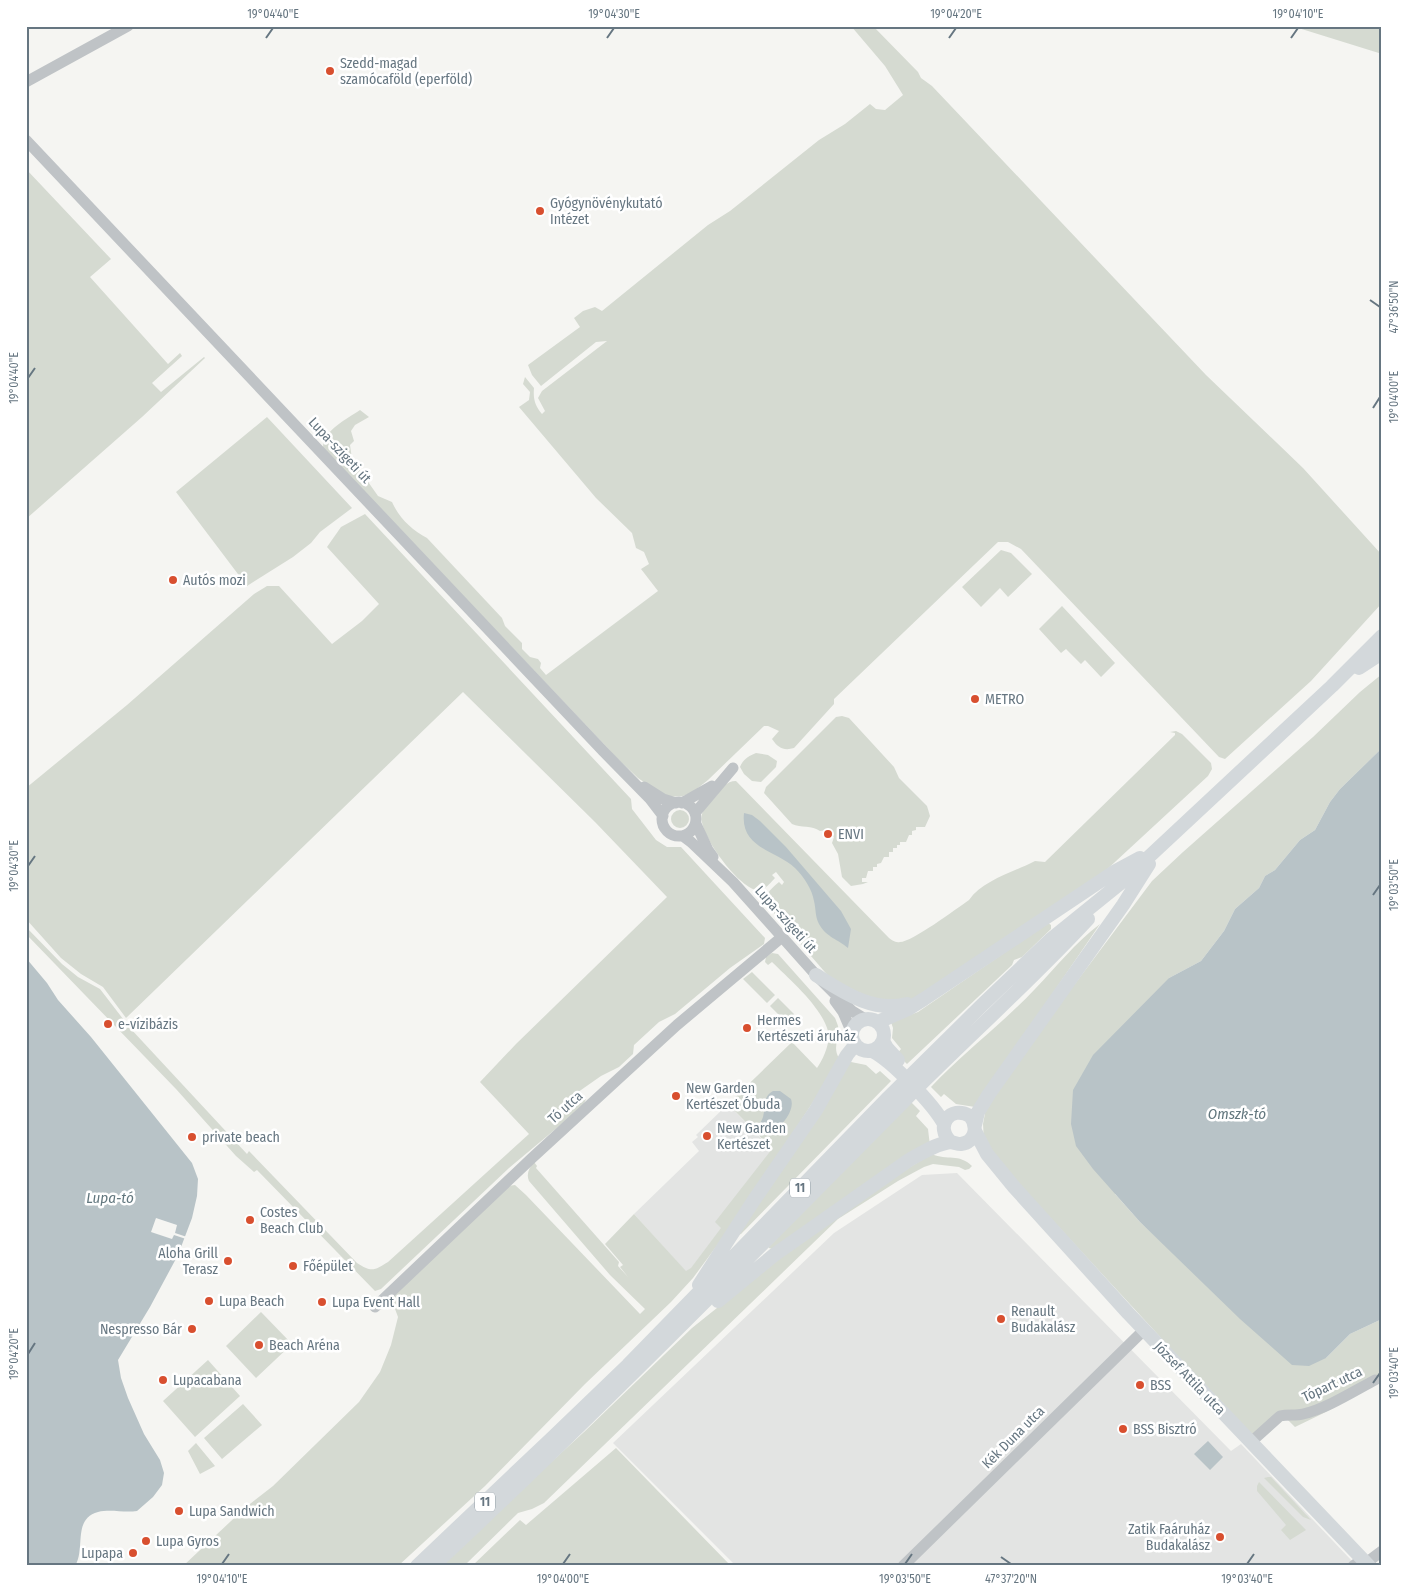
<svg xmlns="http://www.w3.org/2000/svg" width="1408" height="1592" viewBox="0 0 1408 1592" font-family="'Fira Sans Condensed',sans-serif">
	<rect width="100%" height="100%" fill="#f5f5f2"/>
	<path fill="#e3e4e3" d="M728 1104 775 1153 690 1276 634 1214 699 1151 692 1142 698 1137 696 1135Z
		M957 1173 1231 1451 1241 1444 1352 1561 1345 1566H736L613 1443 834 1233 922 1175Z"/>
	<path fill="#d5dad1" d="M851 26H873L918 72 921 78 932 86 1206 375 1303 468 1382 555V603L1311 681 1225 759 1219 757 1021 549 1008 542H998L834 699V704L794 748C784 751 778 748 772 739L779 731 768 726H764L708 780 693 792 683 796 665 797 638 778 617 758 323 448C323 430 347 419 360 410L369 417 355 425 351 431 354 441 350 445 352 459 378 496 392 502C399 518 412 530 427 538L502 618 505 626 522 643V649L530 657 538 659 541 663 540 668 546 675 658 591 641 569 649 564 644 552 636 548 632 533 596 498 519 407 529 400 530 392 523 384 525 377 534 388C533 399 535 406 542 414L545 411 538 398 542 391 607 341 596 342 541 386 532 375 528 365 580 327 574 318 583 311 595 307 602 311 708 225 730 211 819 140 845 124 870 104 876 109 885 110 903 95 885 66Z
		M1292 26H1382V54Z
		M26 169 111 259 90 277 168 364 180 353 182 356 152 383 161 392 204 357 205 358 142 417 26 519Z
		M267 417 352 508 320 532 311 543 293 557 247 586 176 492Z
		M365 514 631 799 632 809 656 840 667 847H681L765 938 764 944 730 968 675 1014 659 1022 634 1045 633 1054 619 1067 601 1076 561 1104 560 1111 586 1099 583 1106 509 1168 381 1289 375 1291 257 1170 254 1172 236 1156 176 1089 26 934V927L62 964 78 977 100 989 130 1028 247 1154 249 1151 357 1263C372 1273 375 1270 388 1262L529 1134 480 1082 516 1044 667 897 595 822 463 692 126 1018 103 987 81 974 61 958 26 919V788L127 705 254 594 267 586H279L332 644 362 621 379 604 327 547 341 527Z
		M1001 550 1011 553 1032 574 1008 597 1000 588 981 607 962 587Z
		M1062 606 1115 663 1101 677 1085 660 1081 664 1066 649 1061 653 1039 629Z
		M1382 674 1381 749 1340 789 1330 802 1315 830 1300 840 1275 870 1265 876 1259 888 1235 909 1224 931 1201 961 1169 978 1115 1194 1140 1222 1156 1237 1326 1358 1350 1334 1382 1319V1379L1330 1410 1295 1427 1285 1417 1257 1442 998 1161 984 1141 983 1124 986 1108 1009 1072 1152 881 1183 852 1313 737 1360 692Z
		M842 716 849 718 894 767 899 778 927 806 930 816 925 827H916V830L912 831V835H909L906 842H900V845H897V848H893V852H889V857H884L881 863 877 864V867H873V871H868L866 878H862V882H868L863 884 851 886 842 877 838 854 832 843 834 837 826 830 820 831C812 825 801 828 792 824L764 793 766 787 836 717Z
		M1176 731 1182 734 1211 763 1212 769 1208 776 1102 874 918 998 900 1002 876 1001 830 978 766 904C765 893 771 889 779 882L782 885 784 882 776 872 772 875 775 878C771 882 766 889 760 890 743 894 696 832 702 814 703 808 712 801 716 796 722 788 726 781 736 781L889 938C892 940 895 943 900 942 912 942 956 909 969 900 983 880 1014 872 1035 861L1045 862 1175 735V733L1170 732Z
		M756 753 768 755 777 761 776 767 761 782 752 781 744 774 740 767C743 759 749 756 756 753Z
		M671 819a9 9 0 1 1 18 0a9 9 0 1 1-18 0Z
		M1048 923 1051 925V929L1022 957 1014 960 1012 965 907 1064 897 1054 901 1049 892 1038 893 1028 891 1022 918 1012Z
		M1100 924 975 1107 956 1104 944 1094 941 1097 931 1087C964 1052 1002 1024 1035 989 1056 967 1075 943 1100 924Z
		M772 953 778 954 835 1018C836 1020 837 1023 838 1026 840 1036 832 1048 839 1058L836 1067 735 1221 693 1278 671 1302 585 1384 485 1486 398 1566H183L246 1507 273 1486 359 1402 380 1372 391 1345 398 1317 391 1298 507 1186 515 1185 526 1195 640 1314 645 1309 610 1275 529 1181C526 1174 529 1168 534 1162L537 1166 536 1168 619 1262 618 1266 628 1277 620 1267 623 1265 605 1244 634 1214 686 1271 691 1268 721 1228 715 1222 772 1149 728 1104 792 1042 817 1068C823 1060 831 1042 828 1031 821 1006 790 980 772 962L768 965 765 962 766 957Z
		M752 972 775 995 767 1003 743 979Z
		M778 998 794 1014 786 1022 770 1006Z
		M846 1061 866 1065 876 1074 880 1071 891 1081 741 1234 737 1235Z
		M908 1099 920 1111 916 1116 928 1129 930 1146 772 1249 769 1248 768 1245Z
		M932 1154C947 1161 959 1153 972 1166L969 1169 965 1170 959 1167 933 1164 924 1167 898 1181 838 1219 544 1503 532 1509 518 1513 464 1566H438L584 1432 692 1328 809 1234 885 1182Z
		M261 1312 292 1344 256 1378 226 1346Z
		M208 1360 240 1396 195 1437 163 1401Z
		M243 1404 262 1425 222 1459 204 1438Z
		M196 1443 215 1466 200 1474 188 1451Z
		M616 1448 731 1566H472L520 1520 526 1525Z
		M1268 1477H1271L1311 1520 1303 1517 1264 1478Z
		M1259 1482 1306 1530 1290 1540 1281 1530 1286 1525 1257 1491V1486Z"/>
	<path fill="#b8c3c7" d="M1382 748V1319L1350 1334 1326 1358 1309 1366 1292 1365 1240 1319 1140 1222 1093 1169 1076 1146 1071 1124 1073 1090 1093 1055 1169 978 1201 961 1224 931 1235 909 1259 888 1265 876 1275 870 1300 840 1315 830 1330 802 1340 789Z
		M744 813 752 815 760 821 786 847 841 911 851 929 848 948C838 939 827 938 819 924 815 917 816 909 814 901 812 889 804 877 795 868 775 850 740 848 744 813Z
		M26 958 47 983 58 1000 91 1037 192 1163 198 1179 197 1196 192 1218 178 1255 150 1307 118 1360 121 1378 128 1398 144 1434 160 1460 164 1473 162 1485 153 1497 137 1511C124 1513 111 1509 98 1512 72 1519 86 1549 75 1566H26Z
		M773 1091H780L791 1099C796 1112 776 1135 763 1134L758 1128C759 1124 762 1121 763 1117 766 1107 762 1097 773 1091Z
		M1208 1441 1223 1457 1210 1470 1194 1454Z"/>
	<path fill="#f5f5f2" d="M156 1218 177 1225 175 1233 187 1237 186 1239 174 1235 172 1239 151 1232Z"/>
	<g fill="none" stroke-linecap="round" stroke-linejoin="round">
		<path stroke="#bfc3c6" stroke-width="11" d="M26 82 128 26
			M26 140 603 751 650 799 663 816
			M644 787 663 799 676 803
			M662 819a17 17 0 1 1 34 0a17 17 0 1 1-34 0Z
			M682 803 712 786
			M695 813 733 768
			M696 824 708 850 713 857
			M683 836 691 842 733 882 816 975 852 1011 865 1019
			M835 1001 843 1012 852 1033
			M375 1307 532 1158 677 1025 782 937
			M1251 1442 1280 1416C1288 1414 1296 1416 1303 1414 1326 1409 1354 1391 1375 1380
			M1366 1563 1382 1551
			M903 1566 1144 1330
			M1353 1566 1362 1559"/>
		<path stroke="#d3d8db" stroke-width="14" d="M1359 668 1382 653
			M816 975C843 992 873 1013 907 1004
			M852 1035a16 16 0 1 1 32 0a16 16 0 1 1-32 0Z
			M878 1022 908 1009 924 999 1114 872 1140 858
			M883 1041 887 1048 898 1060
			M872 1051C891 1060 934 1105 944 1124
			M975 1125 978 1112 989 1094 1123 905 1149 864
			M975 1131 987 1154 1014 1187 1128 1313 1369 1566
			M699 1285 754 1200 816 1110 847 1055 855 1045
			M718 1301 774 1255 909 1160C921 1153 936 1144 950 1142 953 1142 957 1144 961 1144 976 1142 978 1126 970 1116 950 1104 934 1127 951 1142
			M417 1566 552 1438 628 1365 887 1099 982 1005 1050 940 1123 881 1332 686 1382 636
			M433 1566C594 1415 749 1258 904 1101 965 1039 1030 982 1088 919"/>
	</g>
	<path fill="none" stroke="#667681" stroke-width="2" d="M266 38 273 28M607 38 614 28M949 38 956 28M1291 38 1298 28M1370 300 1380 307M28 378 35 368M1373 408 1380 397M28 866 35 856M1373 895 1380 885M28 1354 35 1343M1373 1383 1380 1373M1001 1557 1011 1564M222 1564 229 1554M563 1564 570 1554M905 1564 912 1554M1247 1564 1254 1554"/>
	<g fill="#d84f2f" stroke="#fff" stroke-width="2">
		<circle cx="330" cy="71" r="5"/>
		<circle cx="540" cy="211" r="5"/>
		<circle cx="173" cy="580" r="5"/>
		<circle cx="975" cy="699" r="5"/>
		<circle cx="828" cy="834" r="5"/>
		<circle cx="108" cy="1024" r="5"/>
		<circle cx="747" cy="1028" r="5"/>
		<circle cx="676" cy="1096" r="5"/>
		<circle cx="707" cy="1136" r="5"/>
		<circle cx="192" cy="1137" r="5"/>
		<circle cx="250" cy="1220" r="5"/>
		<circle cx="228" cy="1261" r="5"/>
		<circle cx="293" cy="1266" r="5"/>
		<circle cx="209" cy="1301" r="5"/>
		<circle cx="322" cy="1302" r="5"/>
		<circle cx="1001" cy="1319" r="5"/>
		<circle cx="192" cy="1329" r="5"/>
		<circle cx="259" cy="1345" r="5"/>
		<circle cx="163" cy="1380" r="5"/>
		<circle cx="1140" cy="1385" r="5"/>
		<circle cx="1123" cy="1429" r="5"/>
		<circle cx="179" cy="1511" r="5"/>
		<circle cx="1220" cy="1537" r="5"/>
		<circle cx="146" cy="1541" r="5"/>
		<circle cx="133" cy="1553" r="5"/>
	</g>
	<g text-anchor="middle" stroke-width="5" stroke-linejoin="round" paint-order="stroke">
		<g fill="#fff" stroke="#949fa7" stroke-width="1">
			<rect x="790" y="1178.5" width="20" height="19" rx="4"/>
			<rect x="475" y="1492.5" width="20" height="19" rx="4"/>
		</g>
		<g font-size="12" font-weight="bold" fill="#667681">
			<text x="800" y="1192">11</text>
			<text x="485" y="1506">11</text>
		</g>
		<g font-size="14" fill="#667681" stroke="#fff" text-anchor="start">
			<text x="340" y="68">Szedd-magad<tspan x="340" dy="16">szamócaföld (eperföld)</tspan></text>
			<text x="550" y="208">Gyógynövénykutató<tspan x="550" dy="16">Intézet</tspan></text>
			<text x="183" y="585">Autós mozi</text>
			<text x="985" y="704">METRO</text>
			<text x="838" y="839">ENVI</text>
			<text x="757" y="1025">Hermes<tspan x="757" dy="16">Kertészeti áruház</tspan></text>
			<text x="118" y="1029">e-vízibázis</text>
			<text x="686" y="1093">New Garden<tspan x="686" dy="16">Kertészet Óbuda</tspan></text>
			<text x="717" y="1133">New Garden<tspan x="717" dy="16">Kertészet</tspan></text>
			<text x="202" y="1142">private beach</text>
			<text x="260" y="1217">Costes<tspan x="260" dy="16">Beach Club</tspan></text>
			<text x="218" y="1258" text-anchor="end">Aloha Grill<tspan x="218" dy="16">Terasz</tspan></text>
			<text x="303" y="1271">Főépület</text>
			<text x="219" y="1306">Lupa Beach</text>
			<text x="332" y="1307">Lupa Event Hall</text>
			<text x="1011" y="1316">Renault<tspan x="1011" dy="16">Budakalász</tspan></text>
			<text x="182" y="1334" text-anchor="end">Nespresso Bár</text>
			<text x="269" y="1350">Beach Aréna</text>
			<text x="173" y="1385">Lupacabana</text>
			<text x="1150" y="1390">BSS</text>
			<text x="1133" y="1434">BSS Bisztró</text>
			<text x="189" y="1516">Lupa Sandwich</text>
			<text x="1210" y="1534" text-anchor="end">Zatik Faáruház<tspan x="1210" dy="16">Budakalász</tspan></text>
			<text x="156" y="1546">Lupa Gyros</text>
			<text x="123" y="1558" text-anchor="end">Lupapa</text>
		</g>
		<g font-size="14" fill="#667681" stroke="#fff">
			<text transform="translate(340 450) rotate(47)" y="5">Lupa-szigeti út</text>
			<text transform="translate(786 919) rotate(48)" y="5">Lupa-szigeti út</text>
			<text transform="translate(565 1107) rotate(-42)" y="5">Tó utca</text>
			<text transform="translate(1190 1378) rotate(46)" y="5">József Attila utca</text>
			<text transform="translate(1332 1384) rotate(-25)" y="5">Tópart utca</text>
			<text transform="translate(1013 1437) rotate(-45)" y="5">Kék Duna utca</text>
		</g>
		<g font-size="15" font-style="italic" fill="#62777e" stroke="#fff">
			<text x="1237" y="1119">Omszk-tó</text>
			<text x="110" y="1203">Lupa-tó</text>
		</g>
	</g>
	<rect width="1408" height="1592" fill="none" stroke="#ffffff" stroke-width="55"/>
	<rect x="28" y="28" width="1352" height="1536" fill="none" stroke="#667681" stroke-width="2"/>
	<g font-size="12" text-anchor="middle" fill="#667681">
		<text x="273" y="18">19°04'40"E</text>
		<text x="614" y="18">19°04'30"E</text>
		<text x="956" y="18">19°04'20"E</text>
		<text x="1298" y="18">19°04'10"E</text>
		<text transform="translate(1394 307) rotate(-90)" y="4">47°36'50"N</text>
		<text transform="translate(14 378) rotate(-90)" y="4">19°04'40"E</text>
		<text transform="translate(1394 397) rotate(-90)" y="4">19°04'00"E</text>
		<text transform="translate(14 866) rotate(-90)" y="4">19°04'30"E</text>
		<text transform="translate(1394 885) rotate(-90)" y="4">19°03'50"E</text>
		<text transform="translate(14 1354) rotate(-90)" y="4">19°04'20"E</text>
		<text transform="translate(1394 1373) rotate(-90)" y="4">19°03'40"E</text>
		<text x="222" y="1583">19°04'10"E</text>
		<text x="563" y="1583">19°04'00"E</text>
		<text x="905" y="1583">19°03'50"E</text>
		<text x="1011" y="1583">47°37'20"N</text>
		<text x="1247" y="1583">19°03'40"E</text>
	</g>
</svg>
